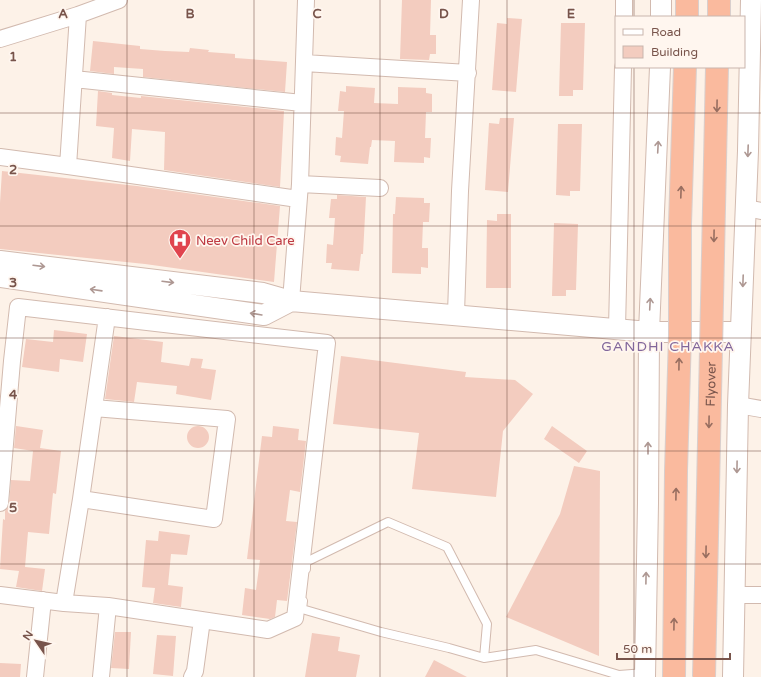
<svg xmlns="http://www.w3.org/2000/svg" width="761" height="677" viewBox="0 0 761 677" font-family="'Varela Round',sans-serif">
	<rect width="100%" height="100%" fill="#fdf2e8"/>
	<path fill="#f3ccbf" d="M402 0H431L430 35H436V54H430L429 60 400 59Z
		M507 18 522 19 516 92 492 90 497 23 507 24Z
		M561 23H585L583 90H573V96H559Z
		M93 41 140 46V49L165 51 189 52 190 48 209 50 208 52 235 54V58L287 62 285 92 143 77V69L114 67V74L90 71Z
		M346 86 375 88 374 103 398 104V87L426 88V93L432 94V112H426L425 138H431L430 158 424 157V163L394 162 395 141 372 140 371 147H370L368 164 340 162 341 156 335 155 336 137 342 138 344 111H338L340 91 346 92Z
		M98 91 112 93V95L141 98V96L284 111 280 187 164 170 165 132 132 129 130 161 112 158 114 128 96 126Z
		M500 118H514L508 192 485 190 489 123 499 124Z
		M558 124H582L580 191H570V196L556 195Z
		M2 171 137 186 280 206 274 282 145 264 0 249V203Z
		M337 195 366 197 363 254H361L359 271 331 269 332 263H326L327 244 333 245 335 218H329L331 199H337Z
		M396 197 424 198V203H430L429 222H423L422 248H428V268L421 267V274L392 273 393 214H395Z
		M497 214H511V288H486L487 220 497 221Z
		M554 223 578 224 576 290H566V296H552Z
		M54 330 87 334 83 362 60 359 59 372 22 367 26 339 53 342Z
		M114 336 163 342 161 362 189 366 191 358 203 359 201 368 216 370 211 400 176 394 177 386 137 382 134 402 105 399Z
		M341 356 466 372 465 377 515 380 533 394 503 431 496 497 412 489 419 433 333 424Z
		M16 426 43 430 40 448 61 451 56 494 53 493 49 534 28 532 25 567 45 569 42 591 16 587 19 571 0 569 3 519 5 520V511L9 504 11 480 30 481 33 451 14 448Z
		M273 426 299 429 298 440 306 441 300 492 290 490 286 521 297 522 287 601 277 600 275 617 270 619 242 615 245 588 256 590 260 560 247 559 262 436 272 437Z
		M552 426 587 451 579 463 544 439Z
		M187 437a11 11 0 1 1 22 0a11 11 0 1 1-22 0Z
		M574 466 600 471 599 656 506 617 560 514Z
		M159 531 190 535 187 555 171 554 168 585 183 587 181 607 153 603 155 588 142 587 146 540 158 541Z
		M115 632H131L129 669 111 668Z
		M312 633 340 637 338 651 360 655 356 677H305Z
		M157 635 176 636 173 676 153 674Z
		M434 660 467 677H425Z
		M0 663 21 664 20 677H0Z"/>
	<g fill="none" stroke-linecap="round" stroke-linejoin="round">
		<g stroke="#d2baaf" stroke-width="10">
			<path id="service" d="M306 569V562L388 522 447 547 487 624 484 658
				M303 601 302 609 381 632 449 648 484 658 536 650 619 675 645 673"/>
		</g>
		<g stroke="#d2baaf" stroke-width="18">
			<path id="minor" d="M624 17V0
				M0 39 78 15 119 0
				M304 63 468 73
				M74 79 302 103
				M0 157 68 166 298 199
				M68 166 78 15
				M300 184 380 188
				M746 208 761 211
				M291 301 300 184 306 0
				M456 314 460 191 471 0
				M617 329 623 67
				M738 405 761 409
				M81 499 214 519 227 419 94 408
				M0 503 12 361 18 307 327 343 295 618 268 630 108 606 101 677
				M0 595 64 603 108 606
				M735 595H761
				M64 603 81 499 107 317
				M35 677 43 600
				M192 677 195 671 202 620"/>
		</g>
		<g stroke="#d2baaf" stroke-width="22">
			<path id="tertiary" d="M661 17V0
				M0 261 263 293 291 301 649 332H741
				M0 277 264 315 291 301
				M645 677 648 503 649 332 660 67
				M733 677 738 405 748 151 751 0"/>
		</g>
		<g stroke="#d9cfcd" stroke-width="24">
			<path id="trunk" d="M687 17V0
				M719 17V0"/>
		</g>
		<use href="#service" stroke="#fff" stroke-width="8"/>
		<use href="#minor" stroke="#fff" stroke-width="16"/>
		<use href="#tertiary" stroke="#fff" stroke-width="20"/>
		<use href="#trunk" stroke="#faba9e" stroke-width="22"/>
		<g stroke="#d9cfcd" stroke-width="24" stroke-linecap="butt">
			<g id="trunk-bridge">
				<path d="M674 677 676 471 680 335V224L685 67"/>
				<path id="s1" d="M704 677 717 67"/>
			</g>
		</g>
		<use href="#trunk-bridge" stroke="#faba9e" stroke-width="22"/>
	</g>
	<defs><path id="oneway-shaft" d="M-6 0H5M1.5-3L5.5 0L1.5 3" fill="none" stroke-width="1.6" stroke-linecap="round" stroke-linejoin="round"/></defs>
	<g stroke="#986e60">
		<use href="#oneway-shaft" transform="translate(717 106) rotate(91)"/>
		<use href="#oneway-shaft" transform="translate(681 192) rotate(-88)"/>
		<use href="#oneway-shaft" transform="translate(714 236) rotate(91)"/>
		<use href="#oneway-shaft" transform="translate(679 364) rotate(-89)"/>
		<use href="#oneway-shaft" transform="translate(709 422) rotate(91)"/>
		<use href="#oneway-shaft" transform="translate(676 494) rotate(-89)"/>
		<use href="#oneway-shaft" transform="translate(706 552) rotate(91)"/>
		<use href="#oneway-shaft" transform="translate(674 624) rotate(-89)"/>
	</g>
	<g stroke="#ae9893">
		<use href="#oneway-shaft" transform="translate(658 147) rotate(-87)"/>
		<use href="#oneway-shaft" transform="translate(748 151) rotate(92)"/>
		<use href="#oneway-shaft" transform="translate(39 266) rotate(7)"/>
		<use href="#oneway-shaft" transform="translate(743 281) rotate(92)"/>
		<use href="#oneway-shaft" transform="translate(168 282) rotate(7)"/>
		<use href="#oneway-shaft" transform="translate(96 290) rotate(-172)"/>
		<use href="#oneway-shaft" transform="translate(650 304) rotate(-87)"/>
		<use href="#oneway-shaft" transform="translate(256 314) rotate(-171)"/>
		<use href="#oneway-shaft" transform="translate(648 448) rotate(-90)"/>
		<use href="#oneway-shaft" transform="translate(737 467) rotate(91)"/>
		<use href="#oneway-shaft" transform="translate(646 578) rotate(-89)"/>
	</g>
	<path fill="none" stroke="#78544b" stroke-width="1" stroke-opacity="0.55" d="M127 0V677M254 0V677M380 0V677M507 0V677M634 0V17M634 67V677M0 113H761M0 226H761M0 338H761M0 451H761M0 564H761"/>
	<defs>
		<g id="hospital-pin" transform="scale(1.15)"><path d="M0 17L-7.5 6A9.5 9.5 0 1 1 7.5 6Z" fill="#e0444e" stroke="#fff6ef"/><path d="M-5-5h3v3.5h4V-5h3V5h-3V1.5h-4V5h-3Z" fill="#fff"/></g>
	</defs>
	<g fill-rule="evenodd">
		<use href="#hospital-pin" x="180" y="240"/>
	</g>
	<g text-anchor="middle" stroke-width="3.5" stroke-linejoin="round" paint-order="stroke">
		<g font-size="13" fill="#be3a42" stroke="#fff6ef" text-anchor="start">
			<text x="196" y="245">Neev Child Care</text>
		</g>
		<g font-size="13" fill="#78544b" stroke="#fff6ef">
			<text dy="5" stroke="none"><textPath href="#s1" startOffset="293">Flyover</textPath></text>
		</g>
		<g font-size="14" letter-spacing="1" fill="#82679b" stroke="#fff6ef">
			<text x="668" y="351">GANDHI CHAKKA</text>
		</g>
	</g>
	<g font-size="13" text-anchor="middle" font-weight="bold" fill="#78544b" stroke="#fff6ef" stroke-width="3.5" stroke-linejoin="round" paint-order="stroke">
		<text x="63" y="18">A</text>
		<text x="190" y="18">B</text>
		<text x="317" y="18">C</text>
		<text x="444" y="18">D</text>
		<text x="571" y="18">E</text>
		<text x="13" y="61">1</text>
		<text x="13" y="174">2</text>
		<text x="13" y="287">3</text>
		<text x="13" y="399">4</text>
		<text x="13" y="512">5</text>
	</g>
	<rect x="615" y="16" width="130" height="52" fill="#fff6ef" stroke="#c9b5ad"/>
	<rect x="623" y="29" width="20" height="6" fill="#ffffff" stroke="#c9b5ad"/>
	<text x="651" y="36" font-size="12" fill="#78544b">Road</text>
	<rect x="623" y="46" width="20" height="12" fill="#f3ccbf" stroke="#c9b5ad"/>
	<text x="651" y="56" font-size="12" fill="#78544b">Building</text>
	<g transform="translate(36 641) rotate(304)" stroke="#fff6ef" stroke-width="3" paint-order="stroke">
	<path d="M0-3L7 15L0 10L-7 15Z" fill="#78544b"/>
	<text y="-6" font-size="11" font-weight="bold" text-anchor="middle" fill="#78544b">N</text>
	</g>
	<path d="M617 653v6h113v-6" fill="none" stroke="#78544b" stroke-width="2"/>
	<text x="623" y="653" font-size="12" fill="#78544b" stroke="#fff6ef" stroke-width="3" paint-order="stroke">50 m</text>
</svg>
